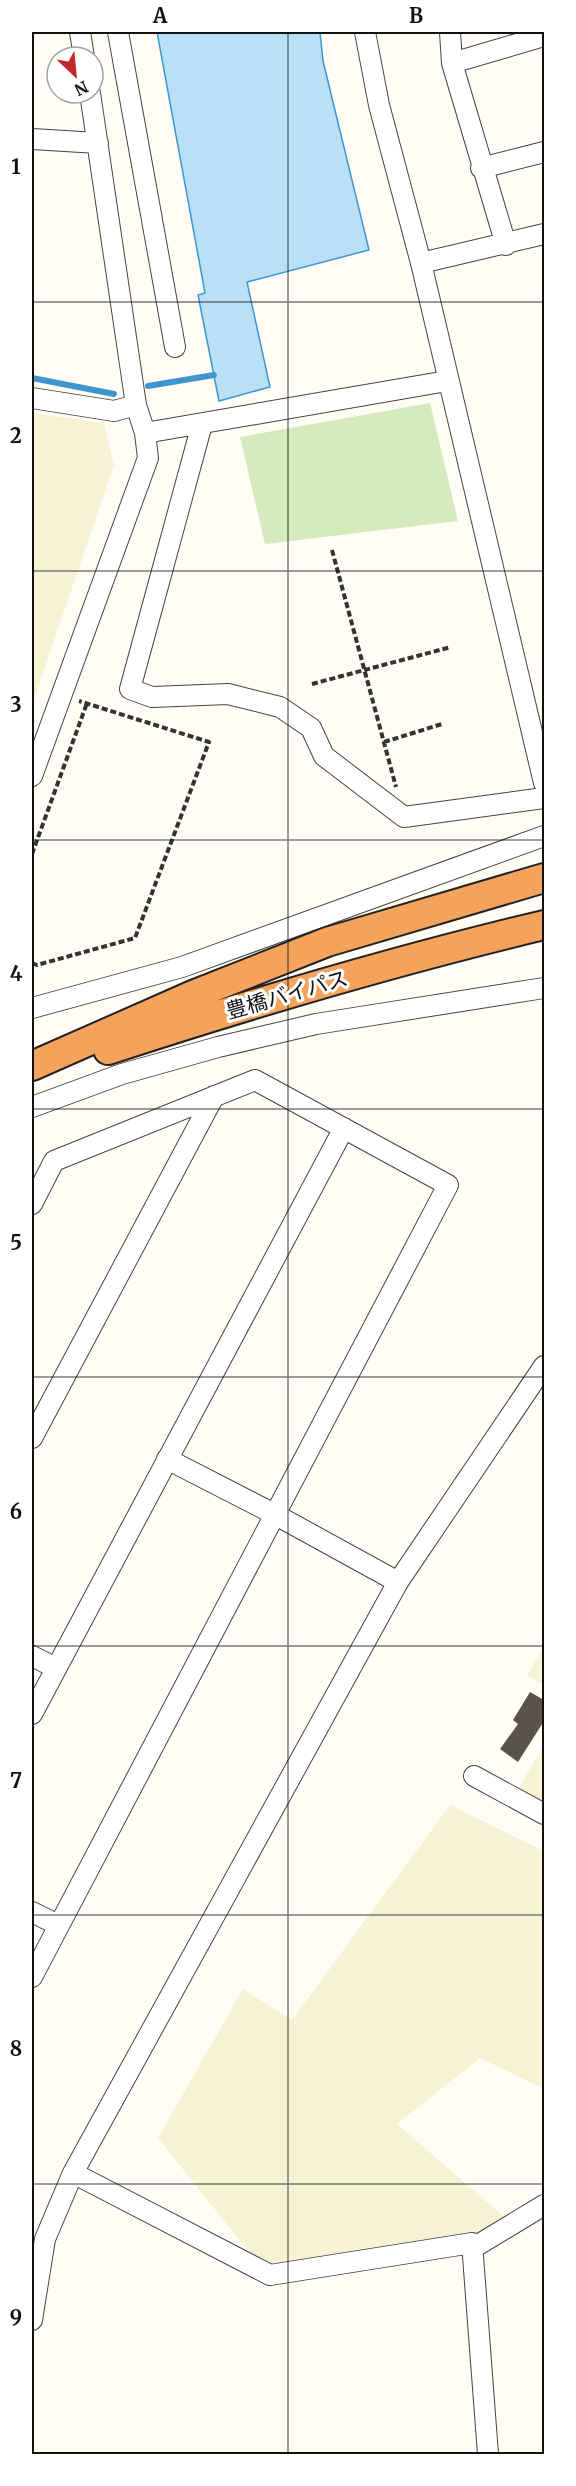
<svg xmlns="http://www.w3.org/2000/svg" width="576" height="2486" viewBox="0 0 576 2486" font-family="Merriweather,'Noto Sans JP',serif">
	<rect width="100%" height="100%" fill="#fffdf5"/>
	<path fill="#f6f3d4" d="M32 413 104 423 114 465 32 705Z
		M544 1647V1685L527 1675Z
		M544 1745V1804L518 1789Z
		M450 1805 544 1851V2089L480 2058 397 2124 518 2229 264 2271 158 2138 243 1989 292 2020Z"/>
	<path fill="#d5ebbd" d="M430 403 458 521 265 544 240 437Z"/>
	<path fill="#b9e0f7" stroke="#3f96cf" stroke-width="1.5" d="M157 32H320L323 61 369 250 247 282 270 387 219 401 198 295 205 293Z"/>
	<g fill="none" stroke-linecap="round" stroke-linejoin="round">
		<path stroke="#3f96cf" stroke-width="6" d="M32 378 114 394
			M148 386 214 375"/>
	</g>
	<path fill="#5a524d" d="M530 1692 544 1700V1721L518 1762 500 1749 518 1724 513 1720Z"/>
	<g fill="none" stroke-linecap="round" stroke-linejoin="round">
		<g stroke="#444" stroke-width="22">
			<path id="minor" d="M80 32 84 57
				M118 32 175 347
				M365 32 379 105 421 263 544 783
				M450 32 452 63 506 245
				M452 63 544 36
				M32 139 98 143
				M481 168 544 152
				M421 263 544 234
				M32 398 114 411 136 405
				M202 424 130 689 152 697 228 694 280 707 311 728 324 756 404 817 544 798
				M145 433 447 381
				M32 776 148 458 145 433 136 405 90 93
				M32 1008 182 967 544 836
				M32 1107 122 1074 218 1047 316 1024 544 988
				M32 1204 54 1161 255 1080 448 1185 32 1977
				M32 1438 214 1096
				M167 1459 276 1515 398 1582
				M32 1656 56 1668
				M32 1714 344 1128
				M474 1776 544 1814
				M32 1912 58 1925
				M73 2173 270 2275 472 2243 488 2454
				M473 2248 544 2205
				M32 2320 45 2239 73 2173 398 1582 544 1366"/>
		</g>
		<g stroke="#222" stroke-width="32">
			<path id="highway" d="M108 1050C252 1003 397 960 544 925
				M32 1066 193 995 327 942 544 878"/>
		</g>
		<path stroke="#333" stroke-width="4" stroke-dasharray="6 3" stroke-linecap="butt" d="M332 550 396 787
			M312 684 451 647
			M384 742 442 724
			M32 854 87 703
			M32 963 37 965 135 938 209 742 79 701"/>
		<use href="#minor" stroke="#fff" stroke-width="20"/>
		<use href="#highway" stroke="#f5a25d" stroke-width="28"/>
	</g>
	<path fill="none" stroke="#111" stroke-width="1.5" stroke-opacity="0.55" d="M288 32V2454M32 302H544M32 571H544M32 840H544M32 1109H544M32 1377H544M32 1646H544M32 1915H544M32 2184H544"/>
	<g text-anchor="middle" stroke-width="6" stroke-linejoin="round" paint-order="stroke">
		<g font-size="21" fill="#111" stroke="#fff">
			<text transform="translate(287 995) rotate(-16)" y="7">豊橋バイパス</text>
		</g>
	</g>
	<rect width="576" height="2486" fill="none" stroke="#ffffff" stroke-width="66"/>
	<g transform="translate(75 75) rotate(154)"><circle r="28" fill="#ffffff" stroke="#a0a0a0" stroke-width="1.5"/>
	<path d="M0-4.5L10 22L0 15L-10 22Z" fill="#c4262e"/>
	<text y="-9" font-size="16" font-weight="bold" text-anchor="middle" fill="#111111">N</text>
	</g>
	<rect x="33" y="33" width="510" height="2420" fill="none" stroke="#111" stroke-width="2"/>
	<g font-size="20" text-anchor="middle" font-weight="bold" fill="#111">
		<text x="160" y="23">A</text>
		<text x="416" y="23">B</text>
		<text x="16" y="174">1</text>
		<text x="16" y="443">2</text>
		<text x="16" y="712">3</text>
		<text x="16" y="981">4</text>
		<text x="16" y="1250">5</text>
		<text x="16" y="1519">6</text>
		<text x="16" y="1788">7</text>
		<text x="16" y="2056">8</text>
		<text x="16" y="2325">9</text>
	</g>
</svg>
